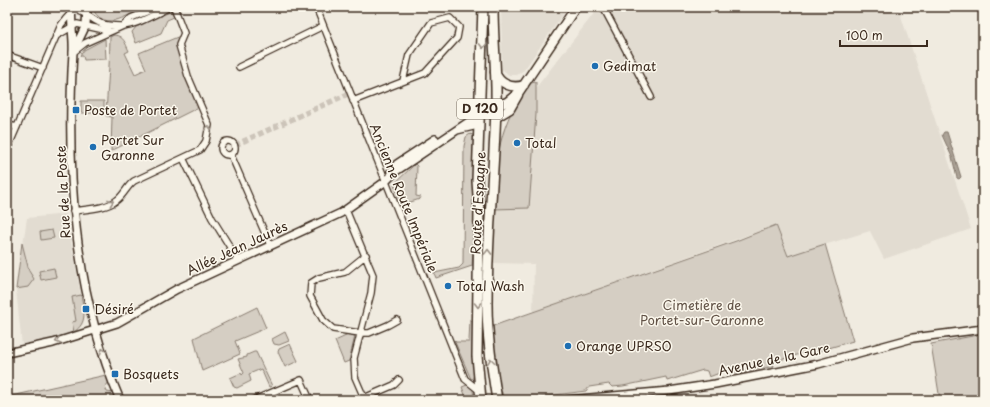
<svg xmlns="http://www.w3.org/2000/svg" width="990" height="407" viewBox="0 0 990 407" font-family="'Playpen Sans',sans-serif">
	<rect width="100%" height="100%" fill="#f0ebe0"/>
	<filter id="ink" filterUnits="userSpaceOnUse"><feTurbulence type="fractalNoise" baseFrequency=".025" numOctaves="2"/><feDisplacementMap in="SourceGraphic" scale="8" xChannelSelector="R" yChannelSelector="G"/><feConvolveMatrix kernelMatrix="1 2 1 2 8 2 1 2 1" color-interpolation-filters="sRGB"/></filter>
	<g filter="url(#ink)">
		<path fill="#e2dcd1" d="M501 7H568L524 70 517 75H509L502 69Z
			M599 7H898L971 229 884 259 870 231 788 256 776 225 533 312 534 264 492 263 499 135Z
			M66 214 85 316 83 324 75 332 22 346 16 289 27 218Z"/>
		<path fill="#d5cec3" stroke="#887c70" d="M102 7H145C129 14 106 32 94 11Z
			M172 11 174 17 167 20 161 33 136 43 132 32 136 27Z
			M114 35C124 36 125 43 129 51L125 53 135 74 146 69 139 53 180 36 177 42 199 107 111 151 112 117 106 116C107 90 110 64 110 37Z
			M105 39 106 59 84 60 83 56H80L84 50Z
			M536 82V114L529 208 494 209C495 161 499 121 530 83Z
			M81 101H104V113H81Z
			M470 134 473 135 475 138 476 205 472 266 436 278 434 273 459 268 463 264 464 146 466 137Z
			M415 164 417 166 416 196 421 197 420 199 401 205 394 184Z
			M776 225 788 256 825 244 853 341 808 354 807 352 773 362 774 366 733 375 730 369 709 377 707 371 703 370 667 381 666 377 623 386 612 387 609 384 589 387 586 391 516 400H509L502 395V392H498L490 327 736 241Z
			M52 230 54 238 41 240 40 232Z
			M22 243 29 271 34 279 28 287 16 289Z
			M54 268 56 277 41 280 39 271Z
			M81 295C84 311 88 322 74 332L72 322 76 321 72 297Z
			M257 307 266 328 235 341 240 354 202 371 194 338Z
			M470 319 474 324V373L473 378 471 379 454 340 456 342H469Z
			M285 332 289 341 279 345 274 344 272 339Z
			M345 334 355 336 349 361 344 363 335 341 346 336Z
			M983 334V400H940L931 344Z
			M290 344 298 361 285 367 278 352 279 349Z
			M254 352H256L272 386 269 387 261 369 249 374 251 381 237 388 234 387 230 378 241 373 242 375 244 373 238 359 247 357V355Z
			M106 375 109 382 105 387 107 392 113 393 116 400H7V397Z
			M467 385 473 390 474 400H467L462 387Z"/>
		<path fill="#aca397" stroke="#7f7367" d="M944 132H947L961 177 959 179 957 178 952 157 942 135Z"/>
		<g fill="none" stroke-linecap="round" stroke-linejoin="round">
			<path stroke="#ccc4b9" stroke-width="5.5" stroke-dasharray="5.5 3" stroke-linecap="butt" d="M235 145 350 93"/>
			<g stroke="#3b2a1e" stroke-width="8">
				<path id="minor" d="M316 7 465 379 480 391
					M603 7 651 97
					M56 36 77 24 109 31
					M75 51 85 43 123 26 131 18 159 7
					M7 55 43 68
					M239 67 323 26
					M353 101 425 73 457 38 459 27 450 18 431 23 409 55 403 81
					M7 125 17 127
					M221 148a7 7 0 1 1 14 0a7 7 0 1 1-14 0Z
					M7 150 61 25C79 0 81 14 100 23 107 26 114 26 121 26 138 25 155 14 170 7
					M231 155 270 245
					M183 158 212 218 238 260
					M346 210 373 275 371 293 354 358 355 377 365 400
					M73 211C87 209 106 209 117 200 124 195 127 186 134 181L200 150 206 141 209 125 188 76 179 45 184 33 174 7
					M366 255 345 272 319 278 311 283 310 296 323 320 333 329 360 333H369L388 325 397 320
					M364 398 394 385 399 380
					M254 400 301 380 310 400"/>
			</g>
			<g stroke="#3b2a1e" stroke-width="10">
				<path id="tertiary" d="M72 7C70 22 74 37 73 52 66 170 73 290 120 400
					M73 52 86 25 87 7
					M457 130 478 125
					M391 172 397 164 435 139
					M7 353 53 343 117 323 177 289 341 213 386 181 396 171 479 115
					M568 400 669 391 715 384 818 364 913 338 983 329"/>
			</g>
			<g stroke="#3b2a1e" stroke-width="11">
				<path id="secondary" d="M495 72C500 84 511 89 524 85
					M496 106 507 102 519 92 576 7
					M495 118 510 109 518 95"/>
			</g>
			<g stroke="#3b2a1e" stroke-width="12">
				<path id="primary" d="M493 7C493 40 497 74 496 107 494 173 487 238 487 304 487 336 492 368 497 400
					M481 400 477 356 479 210 477 181 483 7"/>
			</g>
			<use href="#minor" stroke="#fbf7ec" stroke-width="5.5"/>
			<use href="#tertiary" stroke="#fbf7ec" stroke-width="7"/>
			<use href="#secondary" stroke="#fbf7ec" stroke-width="8"/>
			<use href="#primary" stroke="#fbf7ec" stroke-width="9"/>
		</g>
		<defs><path id="oneway-chevron" d="M-2-3.5L2.5 0L-2 3.5" fill="none" stroke-width="1.6" stroke-linecap="round" stroke-linejoin="round"/></defs>
		<g stroke="#9b9085">
			<use href="#oneway-chevron" transform="translate(483 46) rotate(91)"/>
			<use href="#oneway-chevron" transform="translate(208 128) rotate(-91)"/>
			<use href="#oneway-chevron" transform="translate(111 202) rotate(-20)"/>
			<use href="#oneway-chevron" transform="translate(488 252) rotate(-89)"/>
			<use href="#oneway-chevron" transform="translate(478 305) rotate(90)"/>
			<use href="#oneway-chevron" transform="translate(58 341) rotate(165)"/>
			<use href="#oneway-chevron" transform="translate(103 351) rotate(-108)"/>
			<use href="#oneway-chevron" transform="translate(491 361) rotate(-98)"/>
		</g>
	</g>
	<g fill="#1f6fb2" stroke="#fbf7ec" stroke-width="1.5">
		<circle cx="595" cy="66" r="4"/>
		<rect x="72" y="106" width="8" height="8" rx="2"/>
		<circle cx="517" cy="143" r="4"/>
		<circle cx="93" cy="147" r="4"/>
		<circle cx="448" cy="286" r="4"/>
		<rect x="82" y="305" width="8" height="8" rx="2"/>
		<circle cx="568" cy="346" r="4"/>
		<rect x="111" y="370" width="8" height="8" rx="2"/>
	</g>
	<g text-anchor="middle" stroke-width="3" stroke-linejoin="round" paint-order="stroke">
		<rect fill="#fbf7ec" stroke="#75685c" stroke-width="1" x="457" y="99" width="46" height="20" rx="3"/>
		<g font-size="12" font-weight="bold" fill="#3b2a1e">
			<text x="480" y="113">D 120</text>
		</g>
		<g font-size="13" fill="#3b2a1e" stroke="#fbf7ec" text-anchor="start">
			<text x="603" y="71">Gedimat</text>
			<text x="84" y="115">Poste de Portet</text>
			<text x="101" y="145">Portet Sur<tspan x="101" dy="15">Garonne</tspan></text>
			<text x="525" y="148">Total</text>
			<text x="456" y="291">Total Wash</text>
			<text x="94" y="314">Désiré</text>
			<text x="576" y="351">Orange UPRSO</text>
			<text x="123" y="379">Bosquets</text>
		</g>
		<g font-size="13" fill="#3b2a1e" stroke="#fbf7ec">
			<text transform="translate(63 192) rotate(-93)" y="5">Rue de la Poste</text>
			<text transform="translate(404 198) rotate(68)" y="5">Ancienne Route Impériale</text>
			<text transform="translate(478 203) rotate(-87)" y="5">Route d'Espagne</text>
			<text transform="translate(237 248) rotate(-25)" y="5">Allée Jean Jaurès</text>
			<text transform="translate(774 359) rotate(-12)" y="5">Avenue de la Gare</text>
		</g>
		<g font-size="13" fill="#625347" stroke="#fbf7ec">
			<text x="702" y="310">Cimetière de<tspan x="702" dy="15">Portet-sur-Garonne</tspan></text>
		</g>
	</g>
	<rect width="990" height="407" fill="none" stroke="#fbf7ec" stroke-width="24"/>
	<rect x="12" y="12" width="966" height="383" fill="none" stroke="#3b2a1e" stroke-width="1.5" filter="url(#ink)"/>
	<path d="M840 40v6h87v-6" fill="none" stroke="#3b2a1e" stroke-width="2"/>
	<text x="846" y="40" font-size="12" fill="#3b2a1e" stroke="#fbf7ec" stroke-width="3" paint-order="stroke">100 m</text>
</svg>
